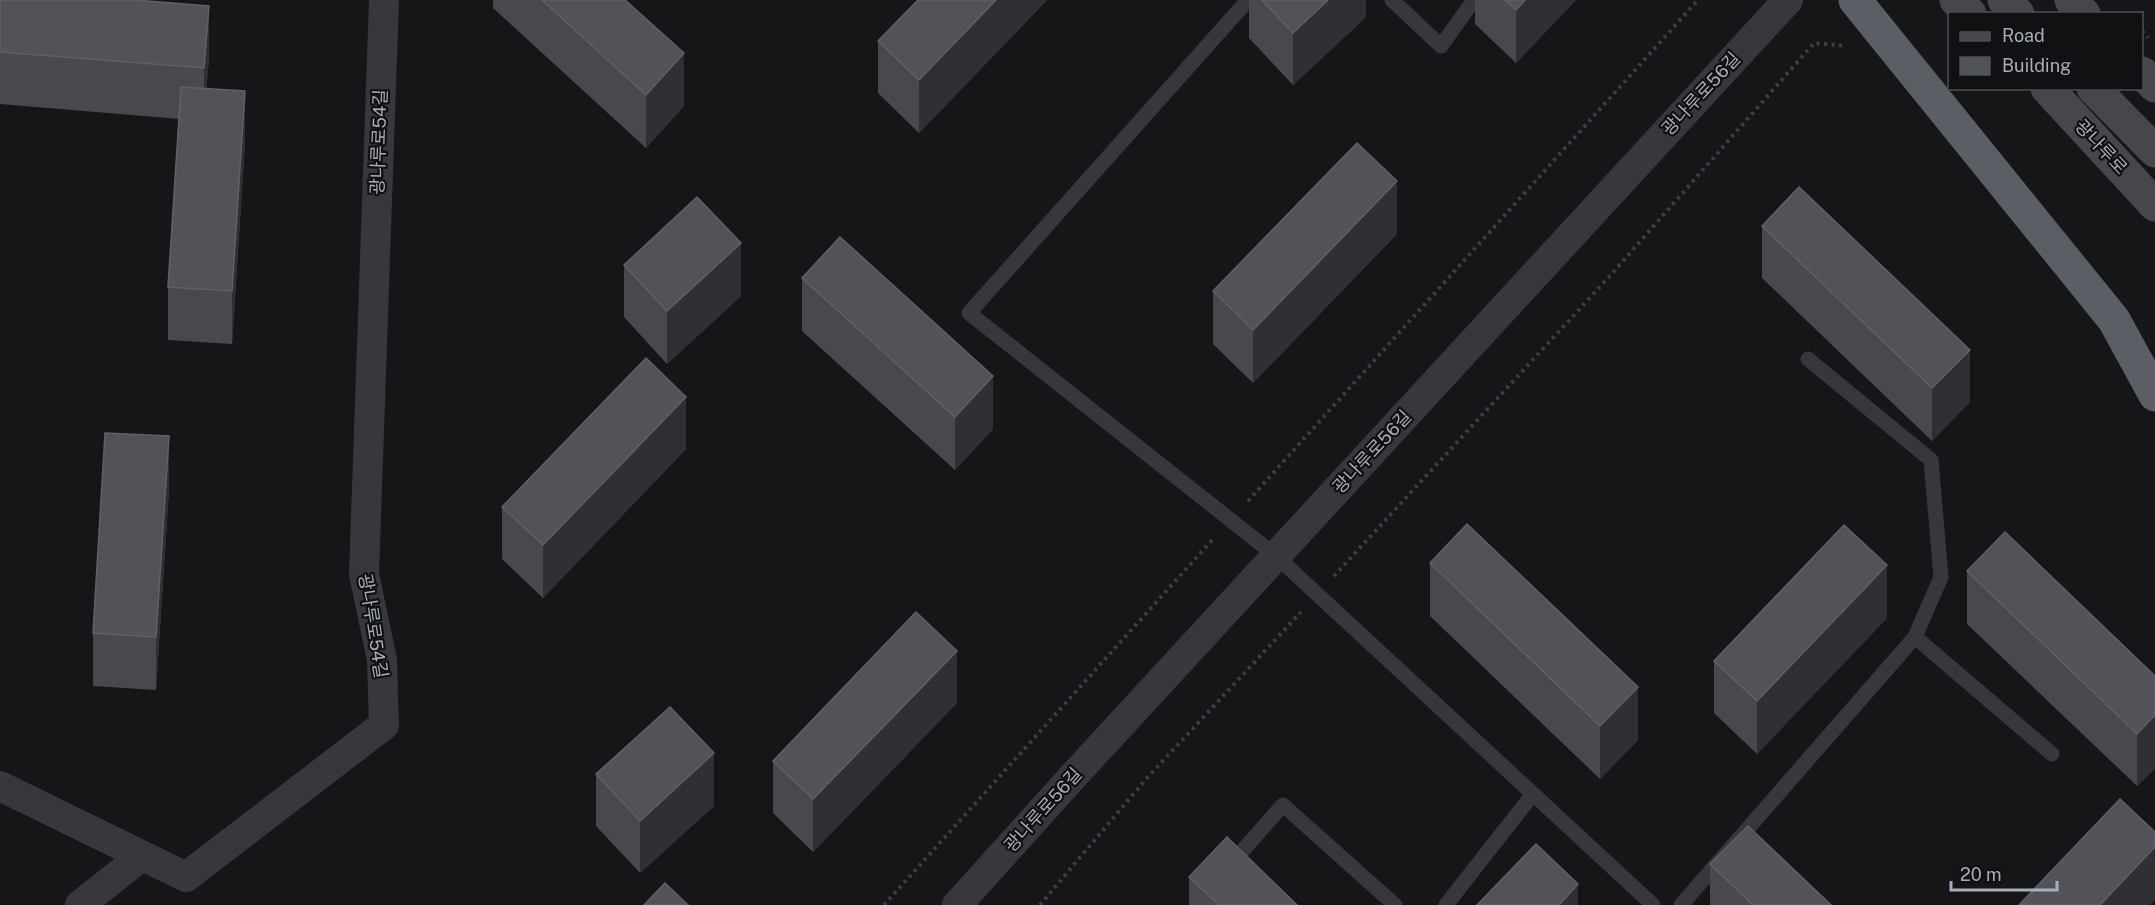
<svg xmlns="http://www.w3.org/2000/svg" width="2155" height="905" viewBox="0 0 2155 905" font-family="'Public Sans','Noto Sans KR',sans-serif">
	<rect width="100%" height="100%" fill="#161618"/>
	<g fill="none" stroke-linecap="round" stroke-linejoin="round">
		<path stroke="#3d3f44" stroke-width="4" stroke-dasharray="3 4.5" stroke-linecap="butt" d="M2142 31 2148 38
			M1248 501 1698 0
			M1334 576 1609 277 1814 43 1846 46
			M884 905 1214 538
			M1040 905 1146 779 1301 612"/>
		<path stroke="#37383d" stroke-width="15" d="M1248 0 969 313 1276 556 1653 905
			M1392 0 1441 46 1474 0
			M1808 359 1931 460 1941 577 1915 637
			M1229 866 1283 805 1395 905
			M1446 905 1533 794
			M1681 905 1915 637 2052 754"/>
		<path stroke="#37383d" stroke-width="30" d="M0 786 186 877 384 725 382 660 364 574 384 0
			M80 905 142 856
			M957 905 1077 772 1788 0"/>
		<path stroke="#45474d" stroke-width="33" d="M1956 0 1970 14
			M2004 0 2018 14
			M2071 0 2084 14
			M2142 73 2155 86
			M2047 88 2155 205
			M2093 88 2155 151"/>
		<path stroke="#5b5e65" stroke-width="33" d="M1855 0 2114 320 2155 395"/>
	</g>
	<path fill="#47494d" d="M0 0 209 58 206 88 245 143 232 344 168 340V287L179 119 0 104Z
		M493 0H625L684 106 646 148 493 8Z
		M1047 0 919 133 878 93V41Z
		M1249 0H1366V17L1293 85 1249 38Z
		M1475 0H1576L1516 63 1475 24Z
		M1762 226 1970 402 1932 441 1762 278Z
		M1397 234 1253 383 1213 344V291Z
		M624 265 741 296 667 364 624 317Z
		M802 278 993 429 955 470 802 331Z
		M686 449 543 598 502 559V507Z
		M169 489 156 690 93 686V633Z
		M1430 563 1638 740 1600 779 1430 616Z
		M1967 571 2155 676V768L2137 786 1967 624Z
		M1887 618 1757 754 1714 713V661Z
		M957 703 813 852 773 813V761Z
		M596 774 714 806 640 873 596 826Z
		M1710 864 1831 905H1710Z
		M1189 877 1297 905H1189Z"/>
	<path fill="#2f3033" d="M996 0H1047L919 133V80Z
		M1328 0H1366V17L1293 85V33Z
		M1525 0H1576L1516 63V10Z
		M209 6V58L204 121V68Z
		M684 53V106L646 148V95Z
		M245 91V143L232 344V291Z
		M1397 181V234L1253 383V330Z
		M741 243V296L667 364V311Z
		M1970 350V402L1932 441V388Z
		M993 376V429L955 470V417Z
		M686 397V449L543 598V545Z
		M169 436V489L156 690V637Z
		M1887 565V618L1757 754V701Z
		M957 651V703L813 852V799Z
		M1638 687V740L1600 779V726Z
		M2155 715V768L2137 786V734Z
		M714 753V806L640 873V821Z
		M2155 847V900L2150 905H2100Z
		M1578 884V905H1559Z"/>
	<path fill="#525359" stroke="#5f6168" stroke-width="1.5" d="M0 0H135L209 6 204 68 0 52Z
		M542 0H625L684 53 646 95Z
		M918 0H996L919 80 878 41Z
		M1262 0H1328L1293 33Z
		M1505 0H1525L1516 10Z
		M181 87 245 91 232 291 168 287Z
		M1357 143 1397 181 1253 330 1213 291Z
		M1799 187 1970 350 1932 388 1762 226Z
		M697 197 741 243 667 311 624 265Z
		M840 237 993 376 955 417 802 278Z
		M646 358 686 397 543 545 502 507Z
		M105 433 169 436 156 637 93 633Z
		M1467 524 1638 687 1600 726 1430 563Z
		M1844 525 1887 565 1757 701 1714 661Z
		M2005 532 2155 676V715L2137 734 1967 571Z
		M916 612 957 651 813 799 773 761Z
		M670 707 714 753 640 821 596 774Z
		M2120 799 2155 832V847L2100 905H2019Z
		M1748 826 1831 905H1753L1710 864Z
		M1227 837 1297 905H1219L1189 877Z
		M1536 844 1578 884 1559 905H1477Z
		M665 883 688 905H644Z"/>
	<g text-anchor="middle" stroke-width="4.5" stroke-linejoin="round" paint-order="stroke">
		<g font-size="18" fill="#a8adb8" stroke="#111113">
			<text transform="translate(1701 94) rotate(-47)" y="6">광나루로56길</text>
			<text transform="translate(379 142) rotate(-88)" y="6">광나루로54길</text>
			<text transform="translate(2101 147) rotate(47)" y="6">광나루로</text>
			<text transform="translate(1372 452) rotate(-47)" y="6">광나루로56길</text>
			<text transform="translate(373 626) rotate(81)" y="6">광나루로54길</text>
			<text transform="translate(1043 810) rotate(-48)" y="6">광나루로56길</text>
		</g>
	</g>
	<rect x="1948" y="12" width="195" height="78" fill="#111113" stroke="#4d4f55" stroke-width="1.5"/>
	<rect x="1960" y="32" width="30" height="9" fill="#45474d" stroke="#4d4f55" stroke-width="1.5"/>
	<text x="2002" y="42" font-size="18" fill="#a8adb8">Road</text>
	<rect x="1960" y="57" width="30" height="18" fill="#525359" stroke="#4d4f55" stroke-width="1.5"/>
	<text x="2002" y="72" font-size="18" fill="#a8adb8">Building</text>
	<path d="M1951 881v9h106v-9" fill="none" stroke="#a8adb8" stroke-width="3"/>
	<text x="1960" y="881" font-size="18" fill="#a8adb8" stroke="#111113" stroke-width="4.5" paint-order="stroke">20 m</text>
</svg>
